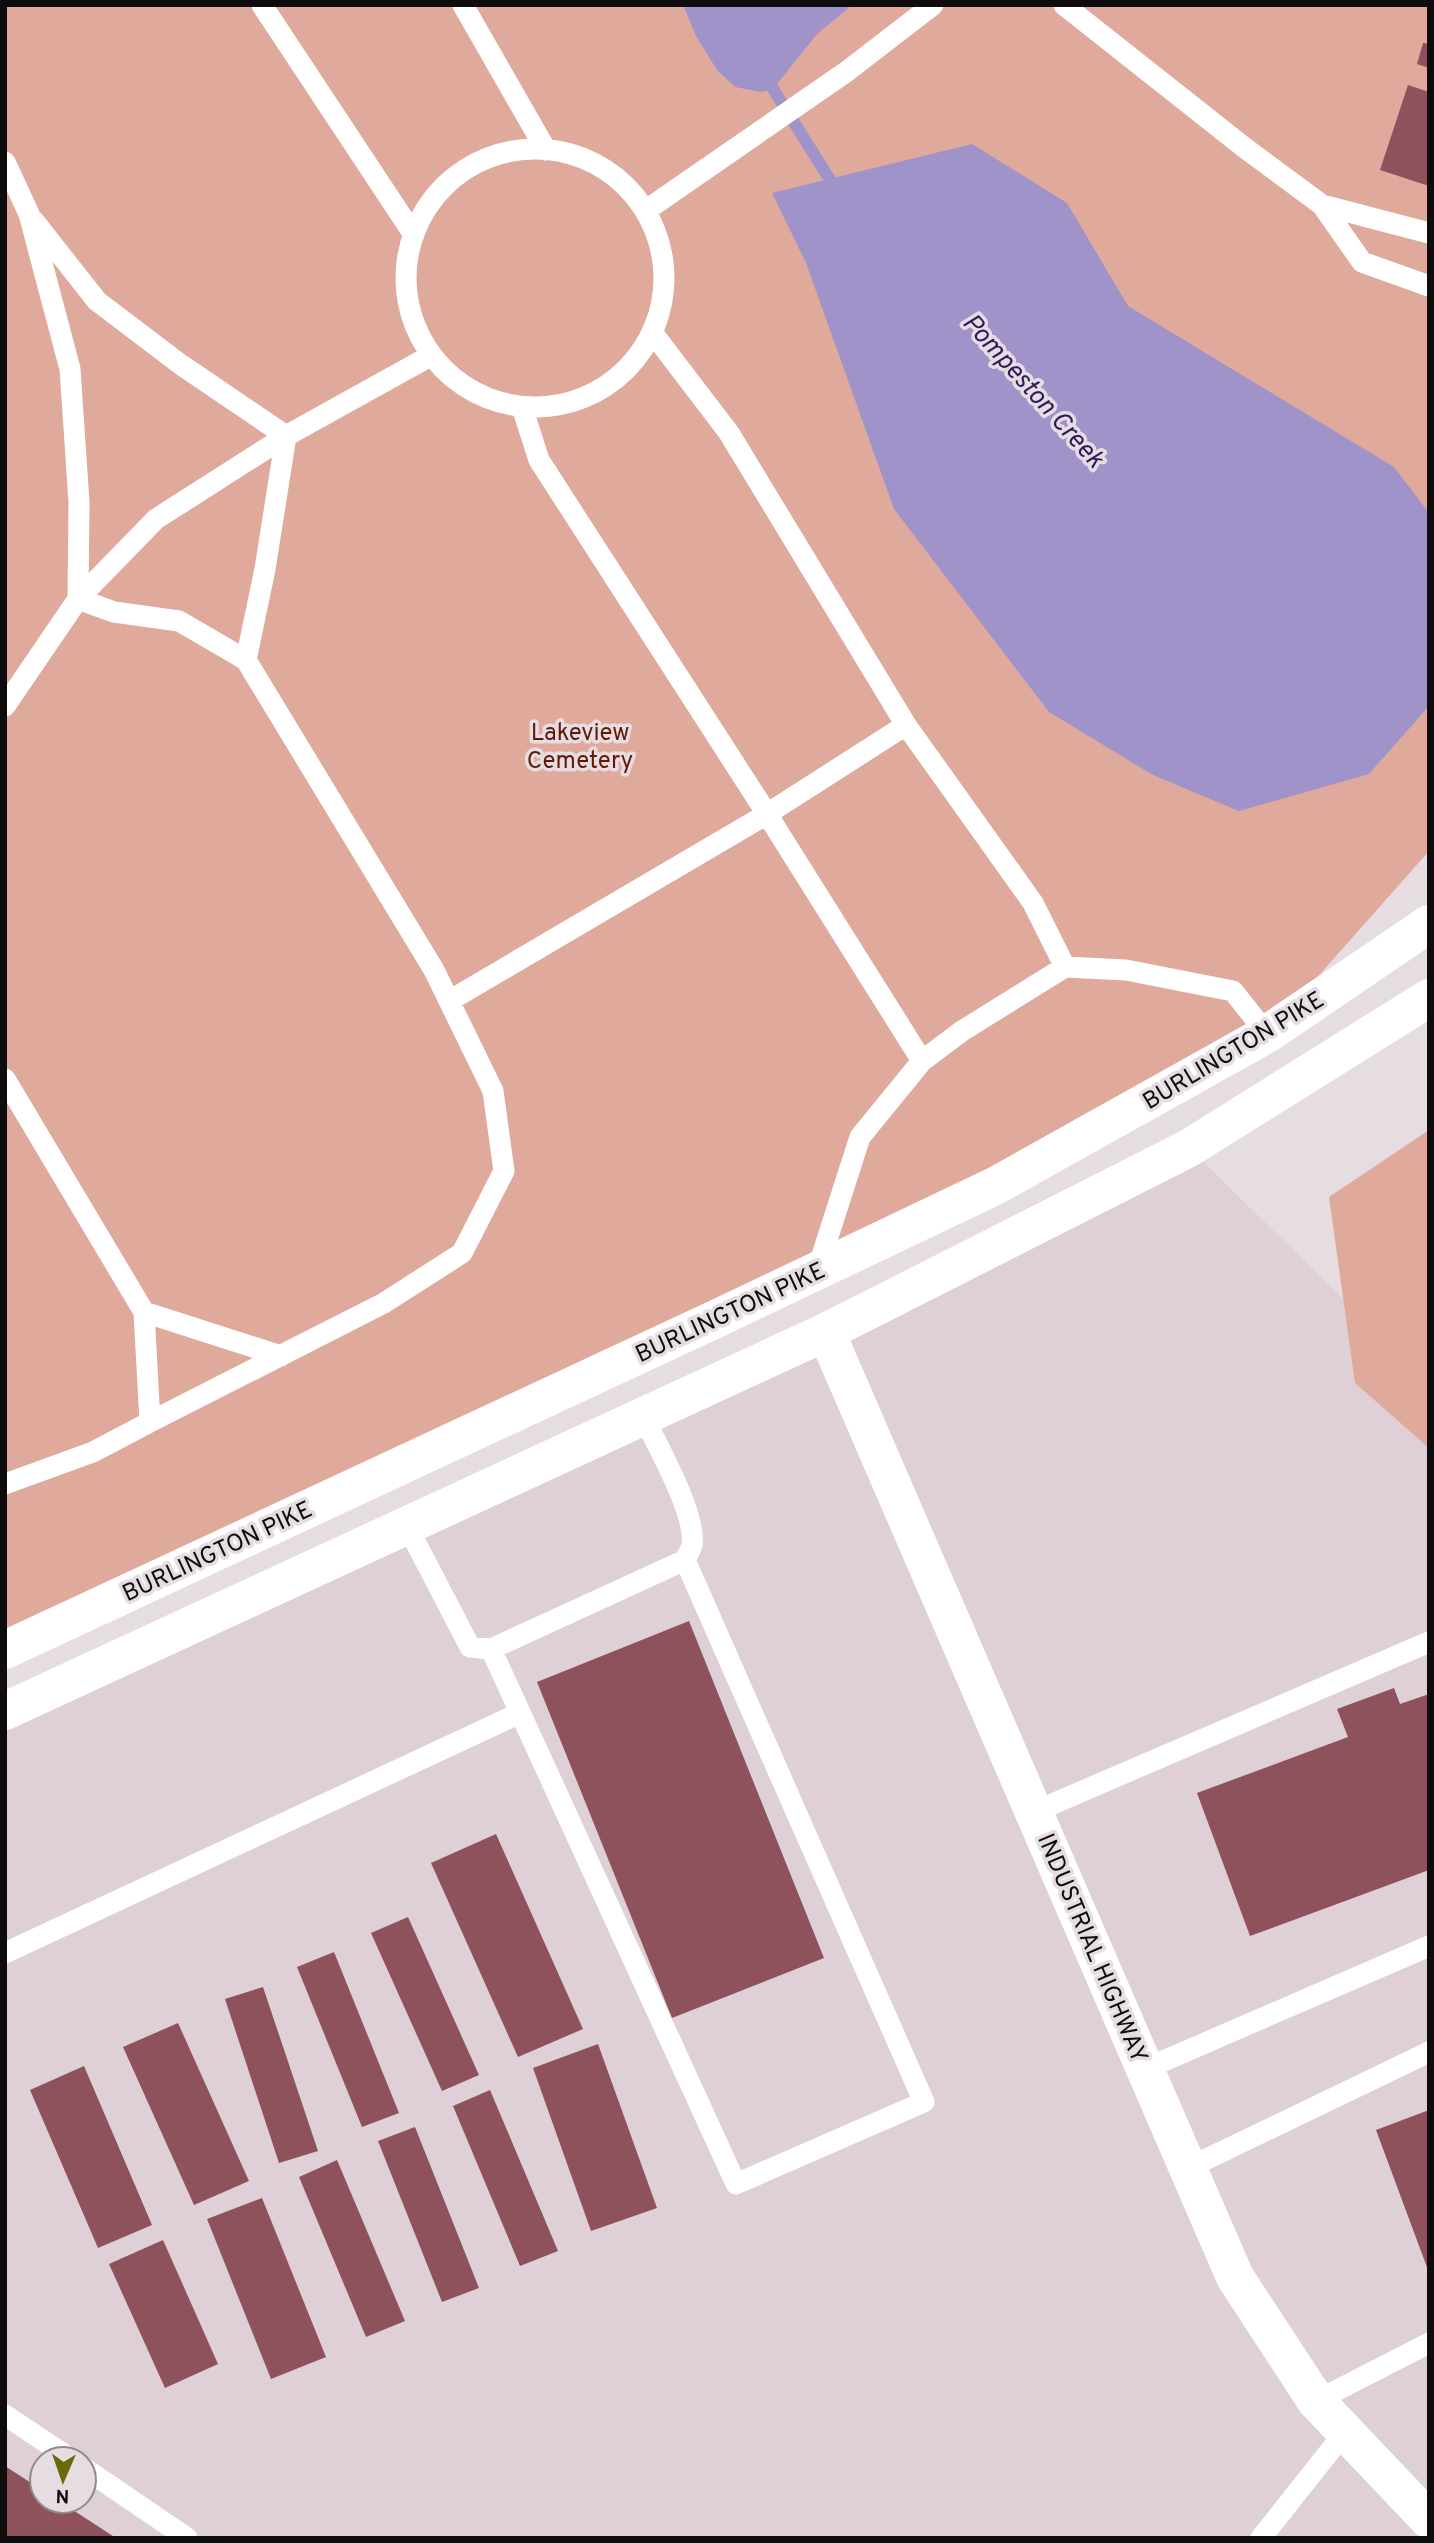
<svg xmlns="http://www.w3.org/2000/svg" width="1434" height="2543" viewBox="0 0 1434 2543" font-family="Overpass,sans-serif">
	<rect width="100%" height="100%" fill="#e6dde2"/>
	<path fill="#dfcfd7" fill-rule="evenodd" d="M1189 1148 1429 1383V2538H5V1711ZM42 2459H84V2501H42Z"/>
	<path fill="#dfa99b" d="M5 5H1429V851L1267 1034 5 1650Z
		M1429 1130V1448L1355 1383 1329 1197Z"/>
	<path fill="#a093c9" d="M683 5H852L817 34 773 89 761 92 735 87 717 70 696 36Z
		M972 144 1067 203 1128 306 1394 467 1429 513V706L1369 774 1239 811 1153 775 1049 712 894 509 806 263 772 193Z"/>
	<g fill="none" stroke-linecap="round" stroke-linejoin="round">
		<path stroke="#a093c9" stroke-width="12" d="M765 76 837 191"/>
	</g>
	<path fill="#8e525c" d="M1423 43 1429 44V68L1417 64Z
		M1408 85 1429 92V186L1380 170Z
		M689 1621 824 1958 672 2018 537 1682Z
		M1394 1688 1400 1704 1429 1694V1870L1250 1936 1197 1793 1348 1737 1337 1709Z
		M496 1834 583 2029 518 2057 431 1863Z
		M408 1917 479 2075 442 2091 371 1933Z
		M334 1952 399 2113 362 2127 297 1967Z
		M263 1987 318 2151 279 2163 225 1999Z
		M178 2023 249 2181 194 2205 123 2047Z
		M598 2044 657 2208 591 2231 533 2068Z
		M84 2066 152 2225 98 2248 30 2090Z
		M490 2090 558 2251 520 2266 453 2106Z
		M1429 2110V2270H1428L1376 2130Z
		M415 2127 479 2288 442 2302 378 2141Z
		M337 2160 405 2321 366 2337 299 2177Z
		M262 2198 326 2357 271 2379 207 2219Z
		M163 2240 218 2364 165 2388 109 2264Z
		M5 2466 42 2490V2501H59L116 2538H5Z"/>
	<g fill="none" stroke-linecap="round" stroke-linejoin="round">
		<path stroke="#fff" stroke-width="21" d="M262 5 414 235
			M463 5 546 150
			M1064 5 1245 148 1322 205 1429 233
			M406 278a129 129 0 1 1 258 0a129 129 0 1 1-258 0Z
			M5 162 29 214 70 369 79 502 78 599 5 706
			M1322 205 1362 262 1429 286
			M645 211 846 72 933 5
			M34 221 97 301 180 364 286 436 265 569 246 660
			M652 332 729 433 906 725
			M449 1001 767 814 539 460 522 407
			M922 1061 767 814 906 725 1033 903 1065 967
			M5 1079 144 1312 150 1422 93 1452 5 1484
			M817 1271 860 1137 922 1061 962 1031 1065 967 1126 970 1233 991 1267 1034
			M144 1312 281 1356
			M150 1422 384 1303 462 1253 504 1171 493 1091 434 970 246 660 179 621 114 612 78 599 156 519 286 436 432 355
			M407 1526 470 1647 491 1649 685 1560C687 1555 691 1550 692 1545 697 1515 657 1445 643 1416
			M491 1649 736 2184 924 2102 685 1560
			M1034 1812 1429 1642
			M5 1953 520 1713
			M1145 2069 1429 1946
			M1188 2168 1429 2052
			M1316 2401 1429 2343
			M5 2415 71 2459
			M84 2468 187 2538
			M1261 2538 1345 2432"/>
		<path stroke="#fff" stroke-width="38" d="M826 1332 1235 2277 1316 2401 1429 2520"/>
		<path stroke="#fff" stroke-width="38" d="M5 1650 720 1317 995 1186 1267 1034 1429 924
			M5 1711 826 1332 1189 1148 1429 998"/>
	</g>
	<g text-anchor="middle" stroke-width="7" stroke-linejoin="round" paint-order="stroke">
		<g font-size="24" fill="#631805" stroke="#e6dde2">
			<text x="580" y="740">Lakeview<tspan x="580" dy="28">Cemetery</tspan></text>
		</g>
		<g font-size="24" fill="#0f0c0e" stroke="#e6dde2">
			<text transform="translate(1233 1050) rotate(-31)" y="8">BURLINGTON PIKE</text>
			<text transform="translate(730 1312) rotate(-25)" y="8">BURLINGTON PIKE</text>
			<text transform="translate(217 1551) rotate(-25)" y="8">BURLINGTON PIKE</text>
			<text transform="translate(1093 1948) rotate(67)" y="8">INDUSTRIAL HIGHWAY</text>
		</g>
		<g font-size="26" font-style="italic" fill="#31195a" stroke="#e6dde2">
			<text transform="translate(1034 390) rotate(48)" y="9">Pompeston Creek</text>
		</g>
	</g>
	<rect width="1434" height="2543" fill="none" stroke="#0f0c0e" stroke-width="14"/>
	<g transform="translate(63 2480) rotate(182)"><circle r="33" fill="#e6dde2" stroke="#90898d" stroke-width="2"/>
	<path d="M0-5L12 26L0 18L-12 26Z" fill="#6b6a08"/>
	<text y="-10" font-size="19" font-weight="bold" text-anchor="middle" fill="#0f0c0e">N</text>
	</g>
</svg>
